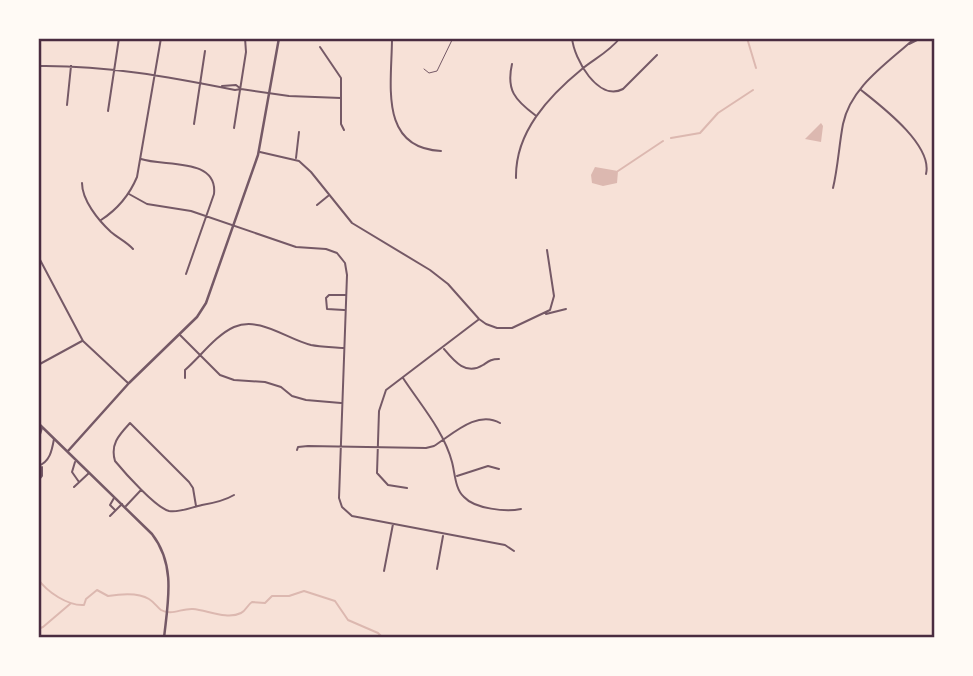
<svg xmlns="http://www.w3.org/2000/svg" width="973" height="676" viewBox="0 0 973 676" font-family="Arial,sans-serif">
	<rect width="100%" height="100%" fill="#f7e1d7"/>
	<path fill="#dcb8b0" d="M821 123 823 126 821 142 805 139Z
		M595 167 618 171 617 183 603 186 592 183 591 175Z"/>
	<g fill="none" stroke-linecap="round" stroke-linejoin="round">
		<path stroke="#dcb8b0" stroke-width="2" d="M747 38 756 68
			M671 138 700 133 718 113 753 90
			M618 171 663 141
			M38 579C47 592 68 606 84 605L86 599 97 590 108 596C120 594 138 592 149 599 154 602 157 607 161 610 171 616 182 608 193 609 207 610 227 620 241 613 246 611 247 605 252 602L265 603 272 596H289L304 591 335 601 348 620 378 633 383 638
			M38 629 43 627 70 604"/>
		<path stroke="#755966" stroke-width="1" d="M424 69 429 73 437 71 453 38"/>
		<path stroke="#755966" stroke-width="2" d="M392 38C392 83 378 148 441 151
			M572 38C574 59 598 102 623 89L657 55
			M909 44 921 38
			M320 47 341 78V124L344 130
			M512 64C506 90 515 100 535 115
			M38 66C105 65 170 77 235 90L241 89
			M222 86 236 85 241 89 289 96 341 98
			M861 90C881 106 933 145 926 174
			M67 105 71 66
			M108 111 119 38
			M194 124 205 51
			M234 128 246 52 245 38
			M260 152 299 161 311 172 352 223 430 270 448 284 479 319 486 324 497 328H512L550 310 554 296 547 250
			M296 158 299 132
			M141 159C164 167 218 157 214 194L186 274
			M516 178C515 132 549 96 582 69 594 59 609 52 620 38
			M82 183C82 200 98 220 111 232 118 238 127 242 133 249
			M833 188C838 167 839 145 843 124 851 86 888 63 915 38
			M129 194 147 204 191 211 296 247 326 249 337 253 345 263 347 275 339 498 342 507 352 516 505 545 514 551
			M317 205 328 196
			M101 220C118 209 129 196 137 177L161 38
			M38 256 83 341 128 383
			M344 310 327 309 326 298 329 295H346
			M546 314 566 309
			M180 335 220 375 234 380 265 382 281 387 292 396 306 400 341 403
			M444 349C454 361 466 376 483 365 489 361 491 359 499 359
			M38 365 82 341
			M185 378V370C200 357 216 335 234 327 260 316 286 339 311 345 321 347 333 347 343 348
			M403 378C420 404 444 431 452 462 455 473 455 489 464 497 475 509 506 512 521 509
			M38 441 42 428
			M297 450 298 447 308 446 426 448 434 446C453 434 477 410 500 423
			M75 462 72 472 79 482
			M38 466C50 462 52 450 54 439
			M457 476 488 466 499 469
			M38 481 42 476V467
			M74 487 89 473
			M407 488 388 485 377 473 379 411 386 390 478 320
			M114 498 110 505 115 510
			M126 506 141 490
			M196 506 193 488 189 482 130 423C119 435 110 444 115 461 124 472 156 508 169 511 179 513 192 507 202 505 214 503 224 501 234 495
			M110 516 122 504
			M437 569 443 536
			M384 571 393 524"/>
		<path stroke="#755966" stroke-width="2.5" d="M38 423 152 534C176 565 168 601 164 638
			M68 451 129 383 197 317 206 303 258 155 279 38"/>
	</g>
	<rect width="973" height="676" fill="none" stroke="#fffaf5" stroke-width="80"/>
	<rect x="40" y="40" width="893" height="596" fill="none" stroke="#4a2c40" stroke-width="2.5"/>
</svg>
